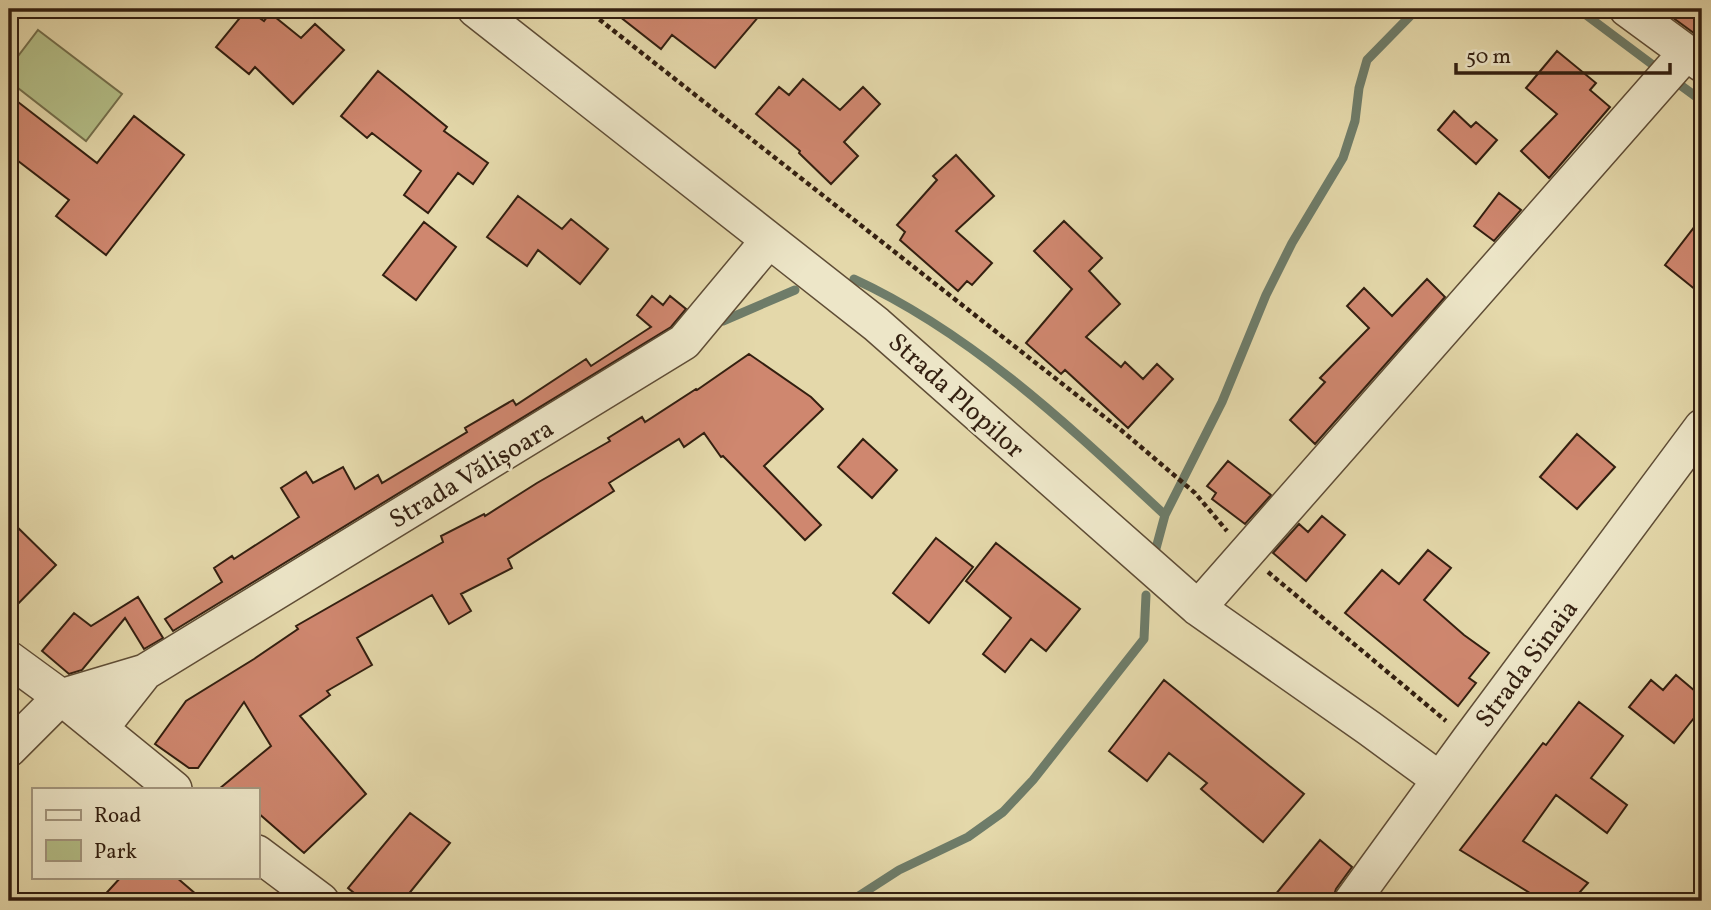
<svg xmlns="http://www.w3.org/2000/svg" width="1711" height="910" viewBox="0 0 1711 910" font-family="Vollkorn,serif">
	<rect width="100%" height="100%" fill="#e4d8aa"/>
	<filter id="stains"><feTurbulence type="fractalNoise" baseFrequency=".00286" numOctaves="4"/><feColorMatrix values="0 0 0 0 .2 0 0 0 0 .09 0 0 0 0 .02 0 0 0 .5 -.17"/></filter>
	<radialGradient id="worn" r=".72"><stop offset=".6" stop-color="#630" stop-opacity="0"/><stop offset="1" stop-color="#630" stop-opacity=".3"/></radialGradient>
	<path fill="#b4bf88" stroke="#746f4c" stroke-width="2" d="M38 30 122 94 86 141 9 81V68Z"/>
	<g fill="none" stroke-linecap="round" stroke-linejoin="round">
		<path stroke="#6e7c69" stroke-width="9" d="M1578 9 1661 71
			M1672 79 1702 101
			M854 279C973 334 1070 427 1165 515
			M723 321 795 290
			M1155 552 1165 515 1222 402 1266 295 1292 243 1343 158 1355 121 1359 88 1367 60 1417 9
			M851 901 899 870 968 837 1003 812 1033 780 1144 639 1146 595"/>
	</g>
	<path fill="#cf876f" stroke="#331f10" stroke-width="2" d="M247 9 264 21 270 13 301 38 315 24 344 50 293 104 255 67 249 74 216 47Z
		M610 9H765L715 68 672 35 661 49Z
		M1661 9H1702V39Z
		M1557 51 1596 83 1590 90 1610 107 1549 178 1521 151 1557 114 1526 88Z
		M378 71 447 127 444 131 488 163 473 184 458 173 428 213 404 195 421 171 372 133 367 138 341 116Z
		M803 79 840 110 863 87 880 104 844 142 858 156 831 184 799 153 800 151 756 114 779 87 789 95Z
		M9 95 97 163 134 116 184 155 106 255 56 216 69 200 9 154Z
		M1454 111 1471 127 1476 122 1497 140 1476 164 1438 130Z
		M956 155 994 196 956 231 992 263 972 285 967 281 958 291 900 240 905 232 897 225 937 180 933 176Z
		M1499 193 1521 210 1494 241 1474 226Z
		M518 196 562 229 571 219 608 249 580 284 538 250 527 266 487 237Z
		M1702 217V295L1665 265Z
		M1064 221 1102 258 1089 271 1120 304 1086 337 1121 367 1125 362 1143 379 1157 364 1173 379 1128 428 1065 370 1061 374 1026 343 1072 289 1034 251Z
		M424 222 456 247 416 300 383 275Z
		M1427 279 1445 297 1315 444 1290 420 1325 382 1320 378 1369 328 1347 306 1364 288 1392 316Z
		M652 296 663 305 670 296 686 309 671 327 173 631 165 619 222 582 214 568 232 556 234 559 299 517 281 488 306 472 313 483 343 467 355 489 378 475 382 483 467 432 465 428 513 400 516 405 586 359 591 366 651 327 637 315Z
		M749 354 811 397 823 409 764 466 821 525 805 540 723 456 721 457 704 433 684 447 679 439 609 483 614 491 508 559 512 568 461 594 471 611 449 624 432 595 357 638 372 665 327 691 330 695 300 716 366 794 304 853 257 812V789H219L271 746 244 702 198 768H189L155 744 186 701 254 659 298 629 296 626 443 542 441 536 484 514 485 516 537 483 610 441 608 438 642 417 645 422 696 389 697 390Z
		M1577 434 1615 467 1577 509 1540 477Z
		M863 439 897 470 872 498 838 467Z
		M1228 461 1271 495 1245 524 1212 499 1216 493 1207 486Z
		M1322 516 1345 535 1306 581 1273 553 1299 524 1308 532Z
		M9 519 56 565 9 613Z
		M936 538 973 567 929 623 893 593Z
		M996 543 1080 609 1046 651 1031 639 1005 672 983 654 1011 618 966 581Z
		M1428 550 1451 568 1424 600 1464 635 1489 653 1469 678 1476 683 1458 706 1345 613 1382 570 1399 584Z
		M138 597 163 638 144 649 125 618 82 670 69 674 42 651 74 613 91 626Z
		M1676 675 1702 697V708L1674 743 1629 707 1651 680 1663 690Z
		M1164 680 1304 794 1263 842 1201 789 1207 783 1169 753 1147 781 1109 751Z
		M1579 702 1623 736 1591 778 1627 805 1607 833 1556 795 1523 841 1588 883 1572 901H1543L1460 850 1543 743 1546 745Z
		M410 813 450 843 403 901H364L348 888Z
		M1320 840 1352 867 1336 889 1332 901H1270Z
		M121 877H176L204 901H99Z"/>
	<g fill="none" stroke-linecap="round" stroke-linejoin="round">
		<g stroke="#5f4d36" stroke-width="38">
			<path id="street" d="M475 9 876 324 1198 608 1369 728 1440 780
				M1627 9 1702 64
				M1198 608 1686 53
				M9 659 61 697 174 789
				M145 672 684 342 769 240
				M9 749 61 697 145 672 100 729
				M257 853 321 901
				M1352 901 1469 740 1702 427"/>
		</g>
		<path stroke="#331f10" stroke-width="4.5" stroke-dasharray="5 3.5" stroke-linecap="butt" d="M586 9 1121 430 1195 493 1227 531
			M1268 572 1446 721"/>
		<use href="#street" stroke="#ede6c8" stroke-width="35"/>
	</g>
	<g text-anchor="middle" stroke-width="5" stroke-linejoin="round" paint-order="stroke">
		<g font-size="26" fill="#331f10" stroke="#ede6c8">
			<text transform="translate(957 395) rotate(42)" y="9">Strada Plopilor</text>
			<text transform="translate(471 473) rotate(-31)" y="9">Strada Vălișoara</text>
			<text transform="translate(1526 663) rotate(-53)" y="9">Strada Sinaia</text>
		</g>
	</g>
	<rect width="1711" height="910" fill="none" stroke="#e4d8aa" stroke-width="35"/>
	<rect x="10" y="10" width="1690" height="889" fill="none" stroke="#331f10" stroke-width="3.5"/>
	<rect x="18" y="18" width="1676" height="875" fill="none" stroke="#331f10" stroke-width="2"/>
	<rect x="32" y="788" width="228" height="91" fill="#ede6c8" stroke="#a3967e" stroke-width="2"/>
	<rect x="46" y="810" width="35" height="10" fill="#ede6c8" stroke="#a3967e" stroke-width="2"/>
	<text x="94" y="822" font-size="21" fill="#331f10">Road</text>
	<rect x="46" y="840" width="35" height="21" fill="#b4bf88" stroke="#a3967e" stroke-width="2"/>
	<text x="94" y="858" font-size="21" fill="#331f10">Park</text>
	<path d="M1456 63v10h214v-10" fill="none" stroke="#331f10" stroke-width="3.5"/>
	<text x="1466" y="63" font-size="21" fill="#331f10" stroke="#ede6c8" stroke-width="5" paint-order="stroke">50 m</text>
	<rect width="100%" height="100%" filter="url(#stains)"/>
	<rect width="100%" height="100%" fill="url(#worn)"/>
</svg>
